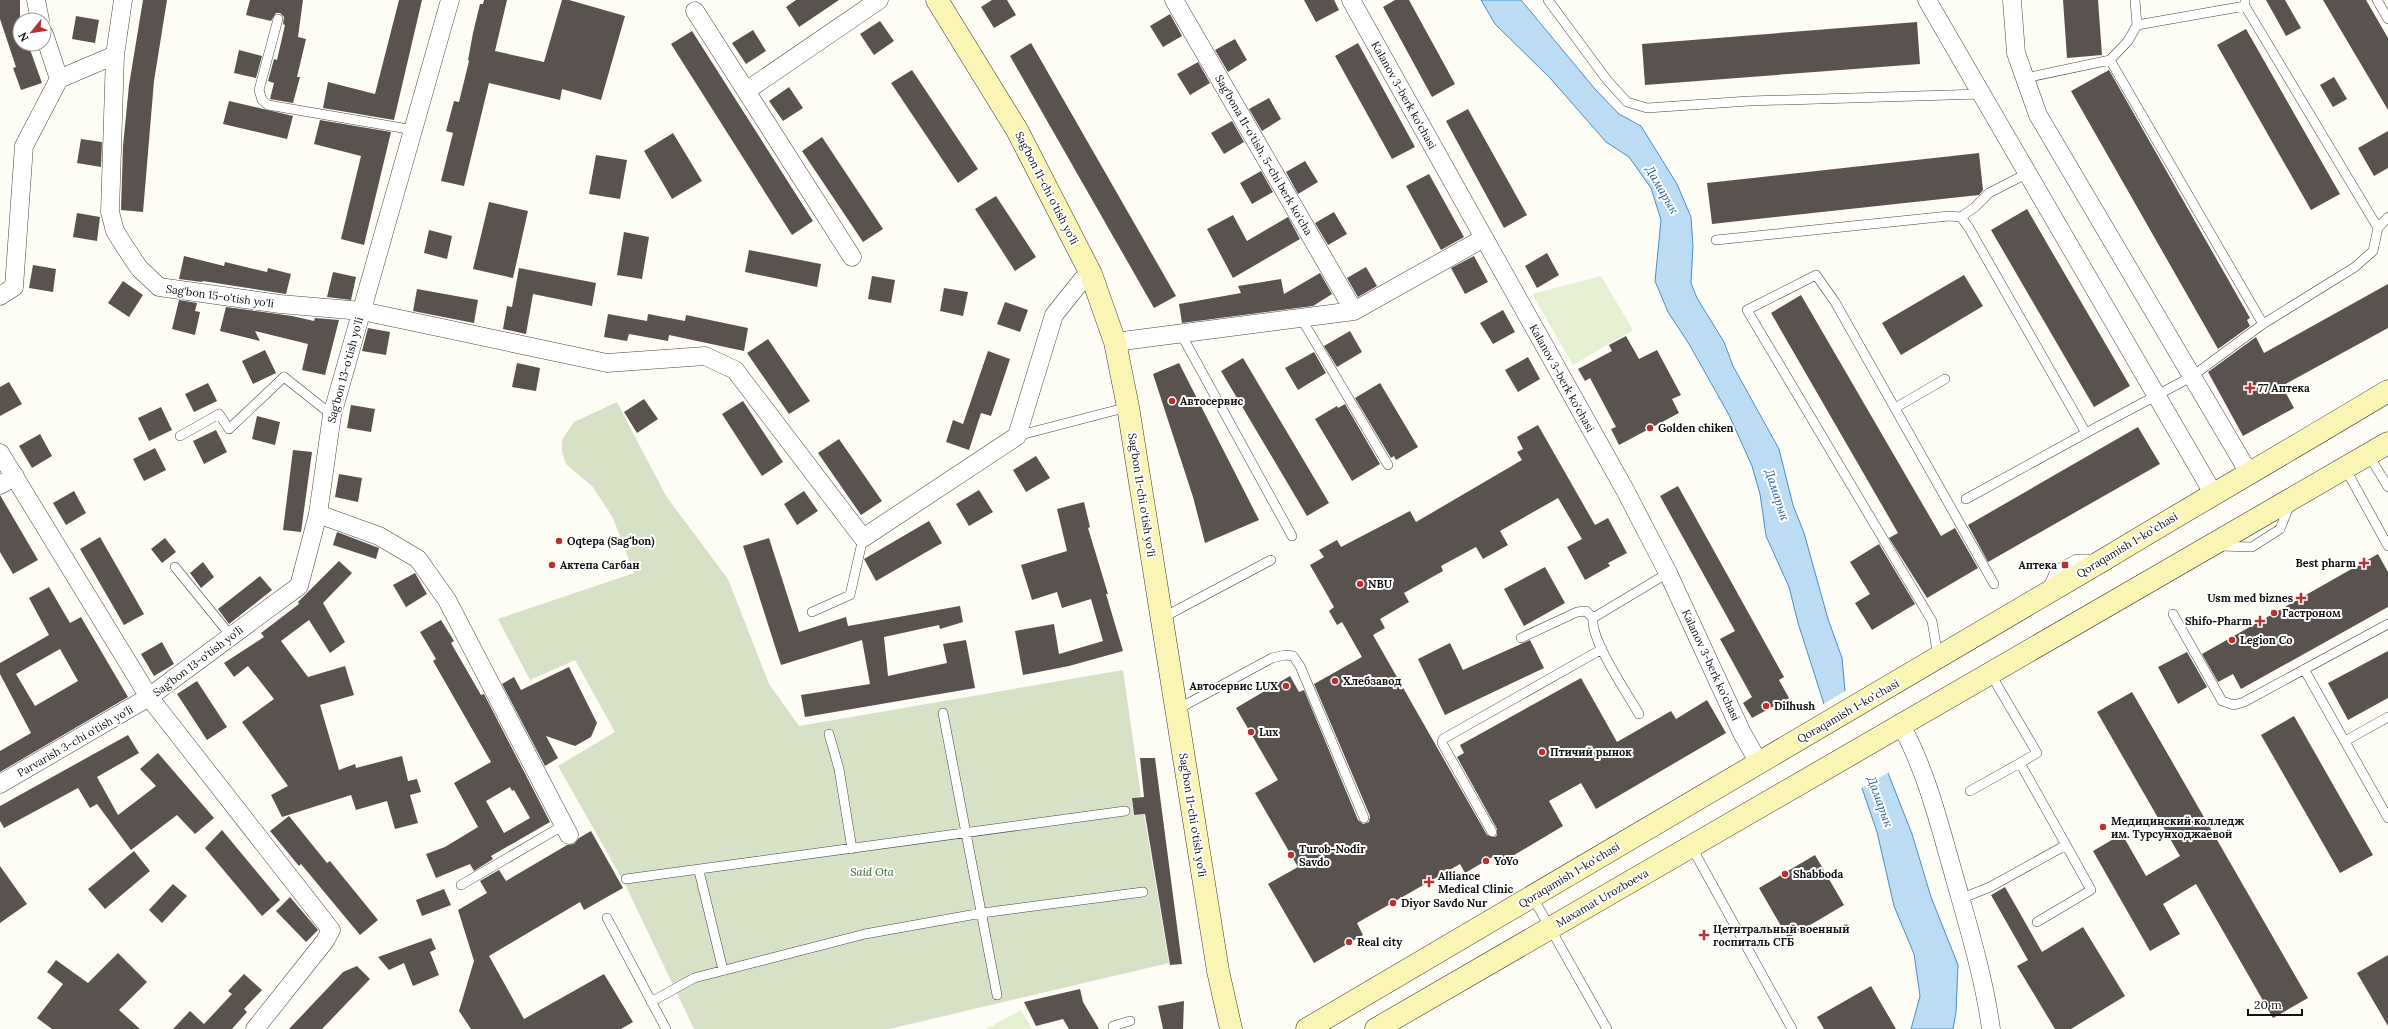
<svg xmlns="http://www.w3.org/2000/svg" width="2388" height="1029" viewBox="0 0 2388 1029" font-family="Lora,serif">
	<rect width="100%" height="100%" fill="#fefdf5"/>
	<path fill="#d7e1c6" d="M617 402 666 496 728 579 769 684 799 726 1123 670 1141 796 1132 798 1133 815H1144L1169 963 889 1029H694L625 884 558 766 615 732 575 660 530 680 498 619 634 573 613 518 593 487 566 464 562 452V440L574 422Z"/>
	<path fill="#e4f0d1" d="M1601 276 1633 330 1573 365 1532 294Z
		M1021 1010 1032 1029H986Z"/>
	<path fill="#bcdcf3" stroke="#488ec6" d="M1481 0H1521L1595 89 1619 114 1641 126 1677 184 1691 217 1693 246 1691 283 1697 298 1724 342 1733 366 1779 449 1793 505 1804 533 1828 619 1842 658 1845 691 1888 773 1912 834 1931 897 1958 965 1956 1012 1953 1029H1911L1920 996 1914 954 1894 906 1877 832 1862 788 1824 704 1798 623 1789 587 1766 536 1760 494 1752 466 1729 415 1689 344 1668 312 1655 281 1661 220 1651 188 1629 157 1606 142 1550 78 1495 24Z"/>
	<path fill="#fefdf5" d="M1847 690 1889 772 1860 789 1822 705Z"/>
	<path fill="#59524e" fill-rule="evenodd" d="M0 0H20V44H28L42 83 21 90 13 68 16 67 0 19Z
		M143 0H167L154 81 143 212 121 210 123 146 129 85Z
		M250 0H303L298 37 306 39 297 77H300L293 103 270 99 274 83 268 81 274 59 277 60 285 25 283 24 284 17 280 13H276L271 21 246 15Z
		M399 0H422L394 120 323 108 328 82 375 94Z
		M484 0H507L495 51 544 62 562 0H569L625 16 601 100 562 89 560 100 489 83 464 186 441 181 453 133 446 131 454 101 459 102 469 61 468 60 473 33 480 4H483Z
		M796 0H839L799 27 786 7Z
		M992 0H1007L1016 15 994 28 981 7Z
		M1304 0H1334L1339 10 1316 22Z
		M1395 0H1409L1455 84 1432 97 1383 7Z
		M2063 0H2098L2102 55 2067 58Z
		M2266 0H2285L2301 28 2286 36Z
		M2323 0H2366L2388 38V110Z
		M1170 14 1182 36 1163 47 1150 26Z
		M76 16 99 20 95 43 72 39Z
		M880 21 894 41 874 55 860 34Z
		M1917 22 1920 64 1645 85 1642 44Z
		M2246 29 2340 194 2311 210 2217 45Z
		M753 30 766 51 746 64 732 43Z
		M692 31 813 221 792 235 671 44Z
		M1235 39 1247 60 1228 72 1215 50Z
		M1031 43 1176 296 1154 308 1010 56Z
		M1358 43 1415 147 1392 159 1335 56Z
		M239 50 262 56 256 78 234 73Z
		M1198 62 1210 83 1190 95 1177 74Z
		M912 70 978 169 958 183 891 83Z
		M2109 70 2250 318 2247 320 2250 326 2218 349 2071 91Z
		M2334 77 2347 99 2333 107 2320 85Z
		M789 87 803 108 783 121 769 101Z
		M1269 98 1281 119 1262 131 1249 109Z
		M229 101 293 116 287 139 223 124Z
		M1468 109 1527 215 1504 228 1446 121Z
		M320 120 391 132 364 245 341 239 361 156 314 144Z
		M1232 121 1244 142 1224 154 1211 133Z
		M2388 131V168L2374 176 2358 148Z
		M673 133 702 181 672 199 644 151Z
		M822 137 883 229 863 242 802 151Z
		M81 139 102 142 101 167 77 163Z
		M1979 153 1983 190 1979 195 1712 224 1707 183Z
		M596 155 627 160 620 199 589 194Z
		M1305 161 1318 182 1298 194 1286 172Z
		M1261 171 1273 192 1252 204 1240 183Z
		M1429 174 1464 237 1441 250 1406 186Z
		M996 196 1036 257 1015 271 975 209Z
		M489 202 528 211 513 278 473 269Z
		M2027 209 2130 386 2094 407 1991 230Z
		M1334 212 1347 234 1328 245 1315 223Z
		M77 213 100 217 97 241 73 237Z
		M1233 215 1247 241 1288 217 1300 239 1233 278 1207 229Z
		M429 230 452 236 447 259 424 253Z
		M624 232 649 237 642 279 617 275Z
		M749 250 821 264 817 287 745 272Z
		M1547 253 1559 275 1537 288 1525 266Z
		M184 256 224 266 225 262 267 272 268 268 291 274 286 294 203 281 202 282 179 279Z
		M1474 256 1488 282 1465 294 1451 268Z
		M33 265 56 269 53 292 29 288Z
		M1366 267 1377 286 1358 297 1347 278Z
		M519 268 596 283 592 306 533 294 526 334 503 329 507 306 512 307Z
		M333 272 356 277 351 300 327 297Z
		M1320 273 1332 294 1313 306 1182 323 1179 304 1241 293 1238 286 1281 279 1284 294Z
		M1964 275 1983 306 1901 355 1882 323Z
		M872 276 895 280 891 303 868 299Z
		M123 281 143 295 129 317 108 303Z
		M2388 284V328L2282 386 2294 408 2243 436 2208 372 2256 337 2264 353Z
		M944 288 968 292 963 316 940 311Z
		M417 289 478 300 474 323 413 311Z
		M1801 295 1941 536 1955 528 1978 568 1927 598 1889 538 1898 533 1771 313Z
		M179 300 197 303 195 311 200 312 195 335 172 329Z
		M1005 302 1028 310 1020 332 997 324Z
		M226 307 292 316 314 321 315 318 339 320 325 375 302 370 308 344 255 331 260 341 220 331Z
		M1503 310 1515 332 1493 344 1480 323Z
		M608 314 647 321 648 314 685 321 686 315 748 328 744 351 669 335 668 341 629 334 627 341 604 337Z
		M368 328 390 332 386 355 362 351Z
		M1350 331 1362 352 1337 367 1324 346Z
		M1626 336 1639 359 1657 350 1681 395 1672 399 1679 413 1619 445 1611 429 1616 427 1590 378 1585 381 1578 369 1612 351 1609 345Z
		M768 339 810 401 789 414 747 353Z
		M265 350 276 373 253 384 242 361Z
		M988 351 1010 359 991 416 981 413 969 450 946 442 953 420 963 424Z
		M1314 352 1326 373 1298 390 1285 368Z
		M1528 357 1540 379 1518 392 1505 370Z
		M1243 358 1329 503 1307 516 1221 371Z
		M517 363 540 368 536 391 512 387Z
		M1179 363 1259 520 1205 543 1193 497 1153 374Z
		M9 382 22 404 0 416V387Z
		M208 383 217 401 194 412 185 394Z
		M1380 383 1418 447 1396 460 1394 456 1391 458 1355 398Z
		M644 399 658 419 637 433 624 412Z
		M743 401 783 462 762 476 722 414Z
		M1345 404 1380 464 1352 481 1315 419 1337 406 1338 408Z
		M351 405 375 409 371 432 347 428Z
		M161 407 172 430 149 441 138 418Z
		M257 416 280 422 275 445 252 439Z
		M1538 425 1595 525 1608 518 1627 553 1608 563 1610 566 1585 580 1567 547 1582 539 1558 498 1500 531 1508 545 1483 559 1476 547 1441 566 1443 571 1404 593 1409 602 1380 619 1385 628 1373 635 1487 835 1495 837 1497 835V829L1457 757 1464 753 1460 745 1581 678 1617 742 1671 711 1676 719 1707 700 1726 733 1596 809 1581 783 1549 801 1563 826 1499 864 1494 856 1465 873 1460 864 1357 923 1363 935 1314 963 1268 884 1298 867 1255 793 1278 780 1236 708 1290 676 1299 692 1304 690 1358 820 1363 824 1369 822 1370 816 1314 684 1362 657 1342 622 1337 625 1329 611 1334 607 1310 565 1324 557 1319 550 1337 540 1341 547 1410 511 1416 522 1522 460 1517 452 1523 449 1517 437Z
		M2138 427 2160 464 1988 562 1968 525Z
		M216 430 227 452 204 464 193 441Z
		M40 434 52 456 32 468 19 446Z
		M839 439 882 501 861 515 818 453Z
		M155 448 166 470 144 481 133 459Z
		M293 450 312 452 301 532 283 530Z
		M1036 456 1050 478 1026 492 1013 470Z
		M339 474 362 478 358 502 335 497Z
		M1678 486 1784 677 1779 680 1789 698 1752 718 1743 703 1752 697 1720 639 1735 631 1660 496Z
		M979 490 993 512 969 526 956 504Z
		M74 491 86 513 66 525 53 503Z
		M804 491 818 511 797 525 784 504Z
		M0 495 38 560 13 574 0 552Z
		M1084 502 1090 527 1088 528 1108 594H1106L1123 651 1069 666 1023 675 1015 631 1054 624 1059 654 1103 641 1091 599 1062 608 1057 592 1032 600 1021 565 1067 551 1057 509Z
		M929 521 942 543 876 581 864 559Z
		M337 532 379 548 376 559 333 545Z
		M100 537 144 614 124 625 80 549Z
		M165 538 176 552 162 563 151 549Z
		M769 538 799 632 846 617 848 626 960 606 963 622 940 629 939 625 884 637 888 676 947 663 943 644 966 640 975 688 805 717 801 695 870 684 862 640 781 665 743 546Z
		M1879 544 1915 604 1872 630 1855 603 1870 594 1850 562Z
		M2378 554 2388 572V607L2241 689 2233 674 2218 682 2202 654Z
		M339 561 352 573 323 603 345 642 330 653 309 620 281 641 308 677 345 666 354 695 320 705 339 770 355 764 356 768 402 756 408 781 417 779 421 792 410 795 418 823 395 829 387 801 356 810 351 795 282 817 271 795 288 786 242 722 274 699 248 666 234 677 224 663 264 637 261 633 299 604 298 602Z
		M203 562 214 577 201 588 190 573Z
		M1545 567 1565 603 1524 626 1504 589Z
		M415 573 427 594 406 607 393 585Z
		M260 576 272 590 229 624 218 609Z
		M49 587 70 623 81 617 128 697 0 772V751L31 733 0 674V663L49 635 29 598ZM60 649 78 681 35 706 16 674Z
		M441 620 454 641 451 643 481 695 484 694 550 822 491 856 493 859 474 871 470 864 436 878 426 854 445 847 478 827 454 783 491 762 433 661 436 659 420 632ZM510 787 512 791 514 790 530 818 504 833 486 801Z
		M1530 640 1544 668 1445 715 1418 659 1450 643 1463 670Z
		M162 642 174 664 154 676 141 654Z
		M2388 651V698L2348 720 2328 683Z
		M2187 652 2207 687 2178 704 2158 667Z
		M569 667 597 723 591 737 575 746 546 736 558 758 545 766 502 684 514 677 521 690Z
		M197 681 227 727 207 740 177 694Z
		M2132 692 2308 998 2273 1018 2196 884 2163 904 2180 934 2150 951 2093 851 2122 834 2146 876 2180 856 2097 712Z
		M2294 716 2373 855 2340 873 2261 735Z
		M128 735 139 753 97 777 118 815 156 786 140 769 158 753 214 818 195 834 177 815 131 850 97 804 90 808 78 788 4 828 0 821V806Z
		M1140 758H1155L1182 964 1170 965 1145 814 1134 815 1132 798 1144 797Z
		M289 816 327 863 330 861 378 920 360 935 301 864 299 866 270 831Z
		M222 830 280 900 262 916 205 848Z
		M591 831 623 888 584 910 580 902 489 956 524 1019 604 974 633 1022 621 1029H471L459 1011 474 961 458 910 487 893 480 881 499 870 506 881 567 845 574 844 579 838Z
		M134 851 150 871 105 909 88 889Z
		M1815 855 1844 905 1788 938 1759 888Z
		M0 866 27 904 0 923Z
		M173 884 187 896 162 923 149 910Z
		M2005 887 2042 952 2083 927 2125 996 2071 1029H2055L2017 966 2028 960 1991 895Z
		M444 889 451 905 422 916 416 900Z
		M290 897 318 930 306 942 276 911Z
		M431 938 436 949 430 952 439 975 413 986 404 963 389 970 378 957Z
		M118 953 147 982 119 1010 140 1029H52L37 1018 63 984 47 972 56 960 88 983Z
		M2388 955V1026L2357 973Z
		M357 966 370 979 322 1029H289L343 972Z
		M244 974 262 990 244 1009 247 1012 232 1029H173L190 1011 204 1024 232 994 228 991Z
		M1871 986 1896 1029H1824L1817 1017Z
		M1080 989 1083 1002 1099 1029H1069L1063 1019 1036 1026 1024 1002Z
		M1184 1001 1183 1029H1163L1158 1006Z"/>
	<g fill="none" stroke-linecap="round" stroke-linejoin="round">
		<g stroke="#444" stroke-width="10">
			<path id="lane" d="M1548 0 1607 80 1627 102 1647 108 1749 101 1982 94
				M2135 0 2137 25
				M2245 0V6L2378 228
				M2377 0 2388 19
				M278 19 259 90 262 100 268 105 414 130
				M2110 60 2263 324
				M2025 78 2110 60 2128 41 2137 25 2245 6
				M2028 173 1989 193 1975 207 1961 217 1969 228 2086 433 2191 377 2263 324 2355 267 2373 251 2378 228 2388 217
				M1716 240 1949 216 1961 217
				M1301 318 1388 465
				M1181 334 1292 536
				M1895 408 1945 379
				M180 436 219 414 229 429 284 377 332 415
				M1017 436 1128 407
				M2368 454 2388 487
				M2345 468 2388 546
				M1966 499 2086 433
				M2220 546 2252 547 2280 529 2290 504
				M175 567 231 636
				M2047 589 2055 571 2076 559H2096
				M812 612 850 595 863 538
				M2173 614 2222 701 2234 705 2244 702 2388 624
				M1162 618 1271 560
				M1521 638 1577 612 1586 611 1593 618
				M1938 657 1932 621 1747 310 1816 275 1835 302 1994 584
				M2304 669 2388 818
				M1990 673 2037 753 2020 763 2066 845
				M1176 710 1272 658 1285 655 1293 656 1300 666 1364 818
				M943 713 997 995
				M1639 714C1627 693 1590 639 1593 618L1668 573
				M829 734 839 769 852 849
				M2345 741 2388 717
				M1970 791 2020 763
				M1492 832 1442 743 1443 739 1602 649
				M1691 846 1792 1029
				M699 871 723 970
				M626 879 1125 811
				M461 885 564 825
				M1532 896 1607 1029
				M1960 899 1990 887 2066 845 2091 890 2037 922
				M607 918 666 1029
				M651 1002 694 978 865 934 982 913 1143 892
				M1114 1029 1113 1026 1130 1021"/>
		</g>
		<g stroke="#444" stroke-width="19">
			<path id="street" d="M36 0 40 20
				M123 0 115 55 110 212 115 231 125 247 139 268 159 287 280 304 362 311 607 363 705 356 735 370 863 538 1017 436 1054 315 1082 280 1091 274
				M1174 0 1354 311
				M1351 0 1625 490 1668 573 1742 733 1759 763
				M1927 0 2213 493
				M2012 0 2016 53 2038 115 2249 473
				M695 11 852 257
				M44 34 59 79
				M746 91 879 0
				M0 296 14 287 24 146 59 79 115 55
				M1115 342 1354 311 1484 238
				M0 453 149 697 331 930 325 941 255 1029
				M0 485 15 476
				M318 514 379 536 418 559 447 600 569 835
				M1901 725C1927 772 1940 827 1955 879 1969 929 1984 978 1991 1029
				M0 784 149 697 299 586 318 514 332 415 450 0"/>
		</g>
		<g stroke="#333" stroke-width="23">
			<path id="secondary" d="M937 0 1017 130 1091 274 1115 342 1128 407 1218 971 1231 1029
				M1307 1029 2105 559C2199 502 2294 448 2388 391
				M1376 1029 2388 443"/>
		</g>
		<use href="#lane" stroke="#fff" stroke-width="9"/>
		<use href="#street" stroke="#fff" stroke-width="18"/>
		<use href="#secondary" stroke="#faf5b5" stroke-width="22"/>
	</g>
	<g fill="#b93031" stroke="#fff" stroke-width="1.5">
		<path d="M2248 382h4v4h4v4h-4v4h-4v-4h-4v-4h4z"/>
		<circle cx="1172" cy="401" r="4"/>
		<circle cx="1650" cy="428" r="4"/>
		<circle cx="559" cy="541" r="4"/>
		<path d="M2362 557h4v4h4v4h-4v4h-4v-4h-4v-4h4z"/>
		<circle cx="552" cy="565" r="4"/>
		<rect x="2061" y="561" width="8" height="8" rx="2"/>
		<circle cx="1360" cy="584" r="4"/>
		<path d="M2299 592h4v4h4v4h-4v4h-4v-4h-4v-4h4z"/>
		<circle cx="2274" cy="613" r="4"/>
		<path d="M2258 615h4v4h4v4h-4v4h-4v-4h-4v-4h4z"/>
		<circle cx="2232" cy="640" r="4"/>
		<circle cx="1335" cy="681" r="4"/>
		<circle cx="1286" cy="686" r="4"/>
		<circle cx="1766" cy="706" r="4"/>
		<circle cx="1251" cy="732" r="4"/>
		<circle cx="1542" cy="752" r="4"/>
		<circle cx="2103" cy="827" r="4"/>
		<circle cx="1291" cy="855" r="4"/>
		<circle cx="1486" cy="861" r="4"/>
		<circle cx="1785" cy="874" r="4"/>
		<path d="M1427 876h4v4h4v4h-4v4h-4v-4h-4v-4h4z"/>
		<circle cx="1393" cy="903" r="4"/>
		<path d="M1702 929h4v4h4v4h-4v4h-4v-4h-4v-4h4z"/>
		<circle cx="1349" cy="942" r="4"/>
	</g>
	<g text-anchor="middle" stroke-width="4" stroke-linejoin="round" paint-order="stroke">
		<g font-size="11" fill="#111" stroke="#fff">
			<text transform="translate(1404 95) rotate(61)" y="4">Kalanov 3-berk ko'chasi</text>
			<text transform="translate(1264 155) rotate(60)" y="4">Sag'bona 11-o'tish, 5-chi berk ko'cha</text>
			<text transform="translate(1047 188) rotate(63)" y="4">Sag'bon 11-chi o'tish yo'li</text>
			<text transform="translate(220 296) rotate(8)" y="4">Sag'bon 15-o'tish yo'li</text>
			<text transform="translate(345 370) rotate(-75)" y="4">Sag'bon 13-o'tish yo'li</text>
			<text transform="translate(1562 378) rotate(61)" y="4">Kalanov 3-berk ko'chasi</text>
			<text transform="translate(1142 495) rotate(81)" y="4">Sag'bon 11-chi o'tish yo'li</text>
			<text transform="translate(2127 545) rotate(-31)" y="4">Qoraqamish 1-koʻchasi</text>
			<text transform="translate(198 661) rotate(-37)" y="4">Sag'bon 13-o'tish yo'li</text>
			<text transform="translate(1711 665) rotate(65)" y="4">Kalanov 3-berk ko'chasi</text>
			<text transform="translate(1848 711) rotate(-30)" y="4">Qoraqamish 1-koʻchasi</text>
			<text transform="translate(75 741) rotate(-30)" y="4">Parvarish 3-chi o'tish yo'li</text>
			<text transform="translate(1193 815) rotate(81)" y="4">Sag'bon 11-chi o'tish yo'li</text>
			<text transform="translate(1569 875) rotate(-31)" y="4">Qoraqamish 1-koʻchasi</text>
			<text transform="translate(1602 898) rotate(-30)" y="4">Maxamat Urozboeva</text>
		</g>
		<g font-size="11" font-weight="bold" fill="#111" stroke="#fff" text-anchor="start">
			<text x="2258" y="392">77 Аптека</text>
			<text x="1180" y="405">Автосервис</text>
			<text x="1658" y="432">Golden chiken</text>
			<text x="567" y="545">Oqtepa (Sagʻbon)</text>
			<text x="2356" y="567" text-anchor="end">Best pharm</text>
			<text x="560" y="569">Актепа Сагбан</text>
			<text x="2057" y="569" text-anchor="end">Аптека</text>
			<text x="1368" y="588">NBU</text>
			<text x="2293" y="602" text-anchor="end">Usm med biznes</text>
			<text x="2282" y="617">Гастроном</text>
			<text x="2252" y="625" text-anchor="end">Shifo-Pharm</text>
			<text x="2240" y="644">Legion Co</text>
			<text x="1343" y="685">Хлебзавод</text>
			<text x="1278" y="690" text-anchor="end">Автосервис LUX</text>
			<text x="1774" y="710">Dilhush</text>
			<text x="1259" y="736">Lux</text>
			<text x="1550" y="756">Птичий рынок</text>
			<text x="2111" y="825">Медицинский колледж<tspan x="2111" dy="13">им. Турсунходжаевой</tspan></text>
			<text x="1299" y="853">Turob-Nodir<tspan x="1299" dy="13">Savdo</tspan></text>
			<text x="1494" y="865">YoYo</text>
			<text x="1793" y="878">Shabboda</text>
			<text x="1438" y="880">Alliance<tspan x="1438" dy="13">Medical Clinic</tspan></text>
			<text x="1401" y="907">Diyor Savdo Nur</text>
			<text x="1713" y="933">Цетнтральный военный<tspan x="1713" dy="13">госпиталь СГБ</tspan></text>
			<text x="1357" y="946">Real city</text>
		</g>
		<g font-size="11" font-style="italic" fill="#2f6624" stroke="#fff">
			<text x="872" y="876">Said Ota</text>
		</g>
		<g font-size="12" font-style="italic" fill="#20619c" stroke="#fff">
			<text transform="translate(1662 190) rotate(60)" y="4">Дамарык</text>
			<text transform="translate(1777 495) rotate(72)" y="4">Дамарык</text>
			<text transform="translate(1880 802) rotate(70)" y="4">Дамарык</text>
		</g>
	</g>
	<g transform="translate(32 32) rotate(240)"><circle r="19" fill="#ffffff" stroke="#a0a0a0"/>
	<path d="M0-3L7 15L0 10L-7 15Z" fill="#b93031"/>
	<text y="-6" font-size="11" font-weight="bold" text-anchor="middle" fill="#111111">N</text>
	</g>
	<path d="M2248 1009v6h54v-6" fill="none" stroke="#111111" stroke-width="2"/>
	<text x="2254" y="1009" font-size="12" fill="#111111" stroke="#ffffff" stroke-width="3" paint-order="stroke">20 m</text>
</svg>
